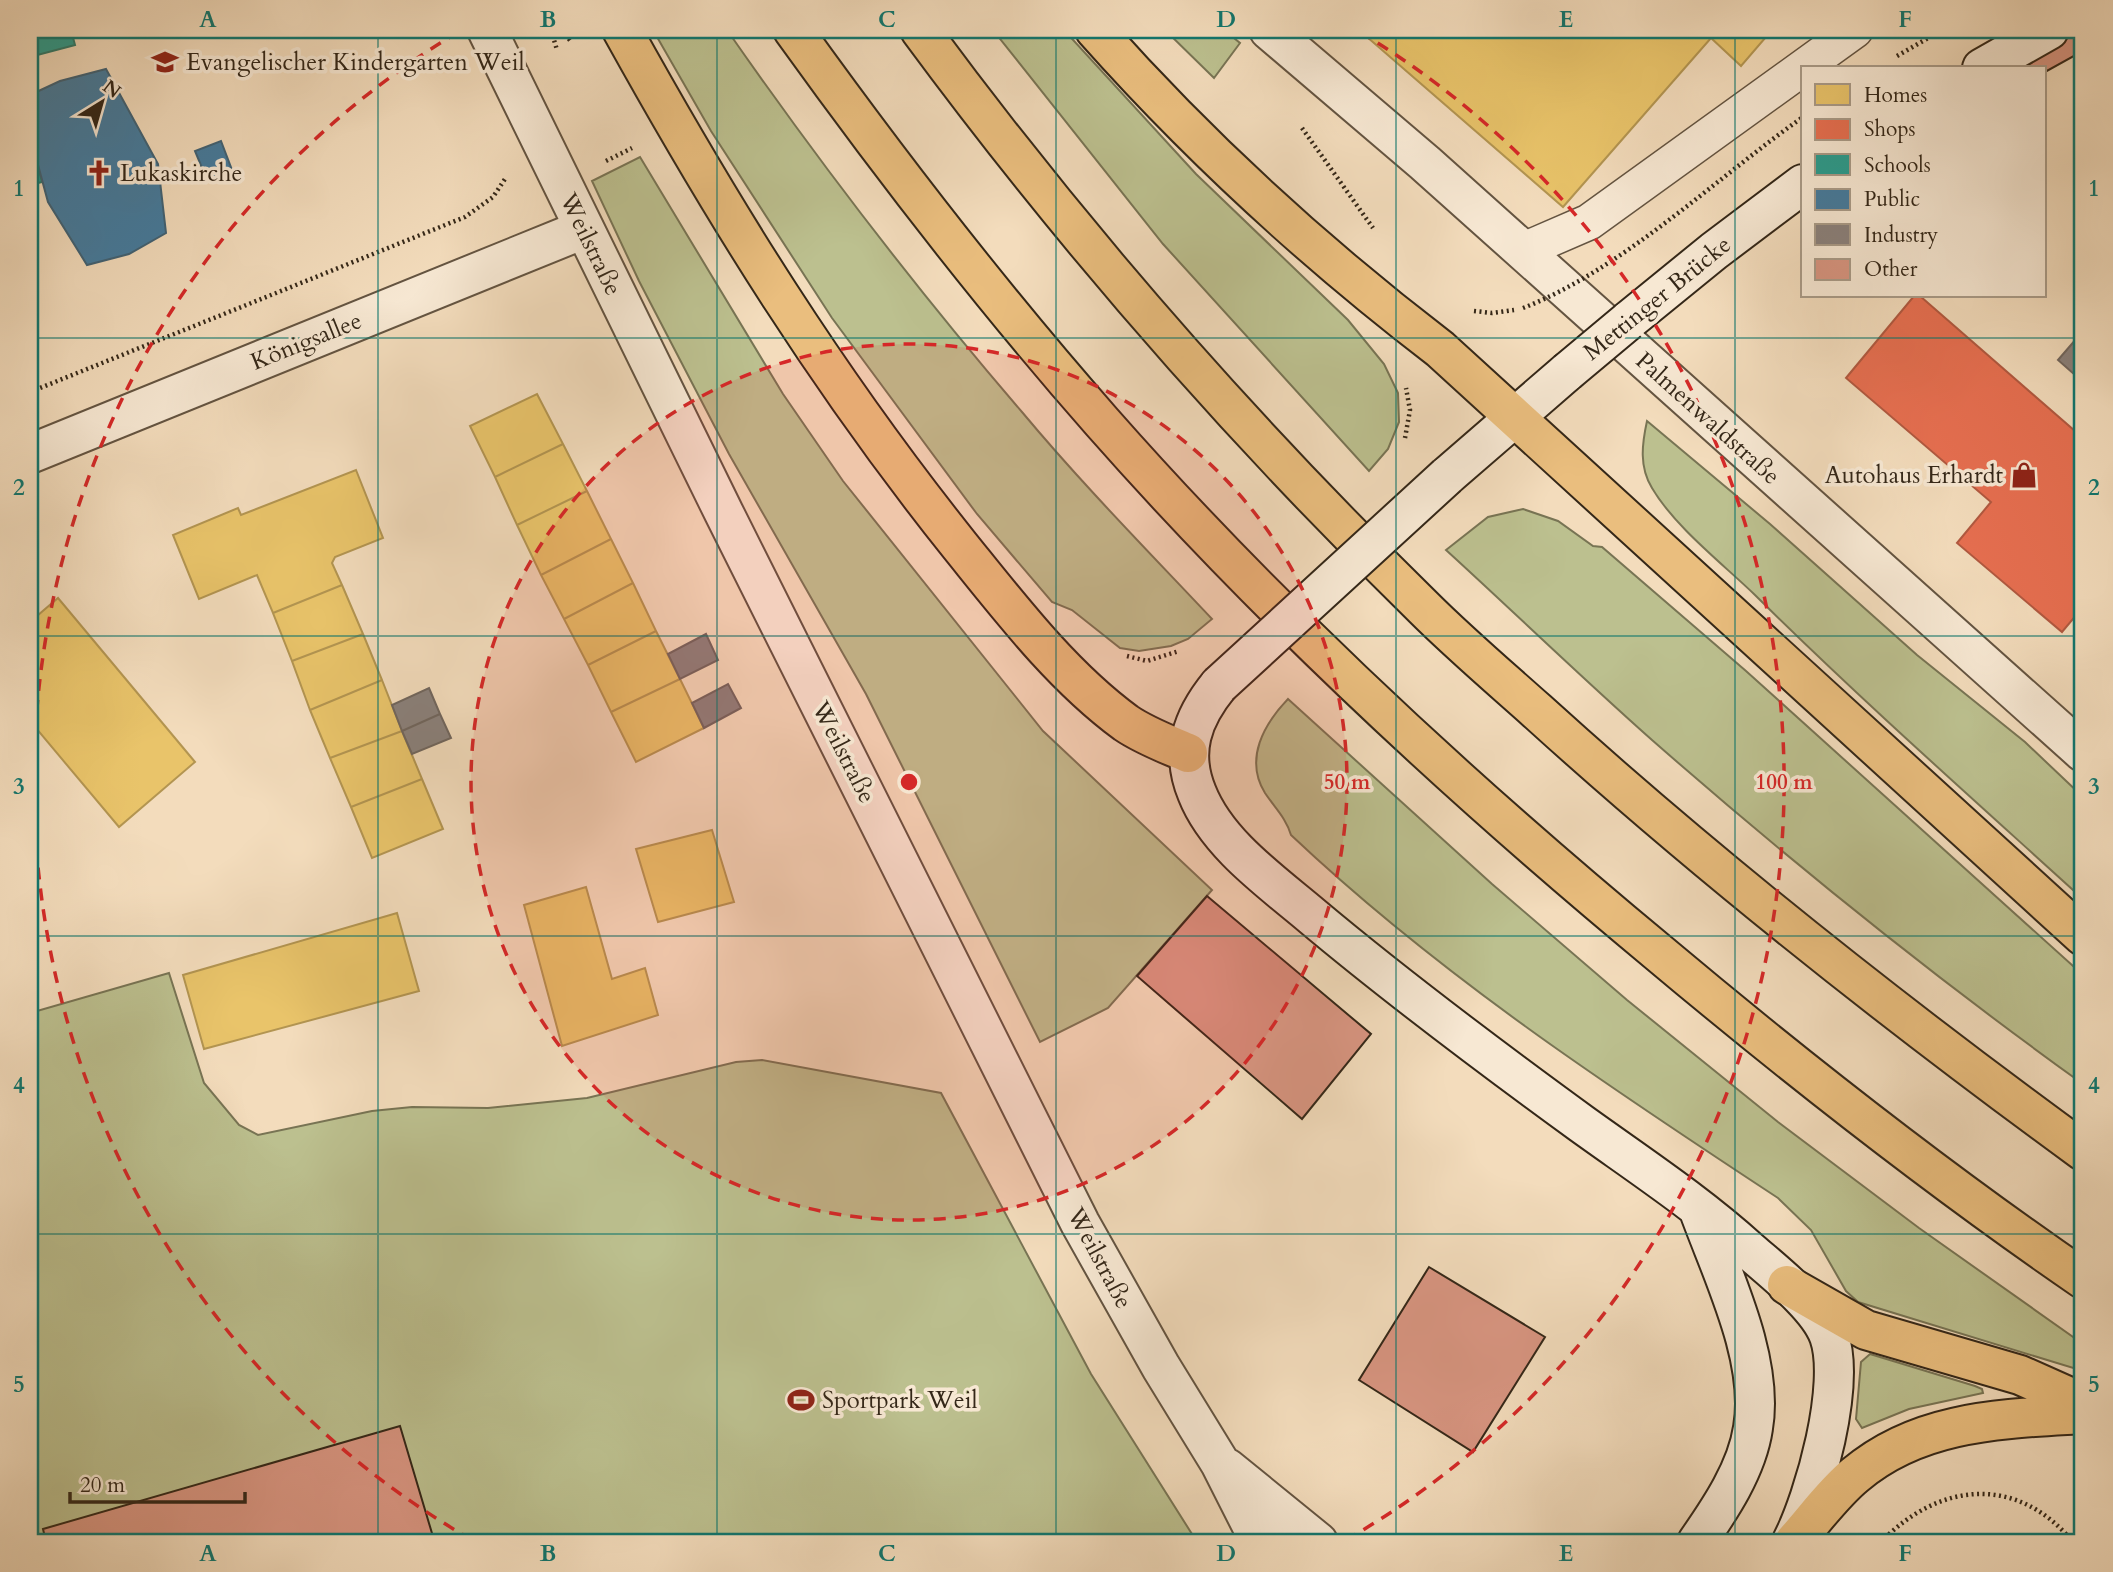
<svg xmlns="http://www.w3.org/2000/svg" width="2113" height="1572" viewBox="0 0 2113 1572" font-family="Cardo,serif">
	<rect width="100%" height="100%" fill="#f3dcbc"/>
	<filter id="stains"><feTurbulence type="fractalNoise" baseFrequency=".00286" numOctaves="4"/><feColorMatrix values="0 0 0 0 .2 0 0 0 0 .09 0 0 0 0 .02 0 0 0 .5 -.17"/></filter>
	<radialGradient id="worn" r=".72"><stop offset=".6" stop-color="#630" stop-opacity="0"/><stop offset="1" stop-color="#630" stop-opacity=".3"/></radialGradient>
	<path fill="#bcc08f" stroke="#787454" stroke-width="2" d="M653 30H727C819 162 917 290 1022 412 1082 484 1148 551 1212 619L1188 639 1171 646 1139 651 1120 648 1072 610 1052 602 977 514 832 318 711 131Z
		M993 30H1064L1196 174 1348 320 1384 364 1398 393 1399 422 1388 449 1369 471 1163 244Z
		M1165 30H1224L1240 43 1214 78Z
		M640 157 783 394 843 481 1043 731 1212 890 1108 1008 1040 1042 866 694 729 454 639 281 592 181Z
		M1647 421 1770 524 1917 655 2025 742 2083 797V899C1973 799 1861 700 1755 595 1723 564 1675 527 1652 488 1639 467 1642 444 1647 421Z
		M1523 509 1558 521 1593 546 1602 547 1746 671 2083 975V1084C1934 977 1790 861 1652 740 1582 678 1515 613 1446 550L1488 517Z
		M1288 699 1492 884 1627 1000 1778 1122 1919 1228 2083 1344V1371L1858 1302 1846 1291 1811 1230 1778 1198C1609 1087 1438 974 1291 835 1286 818 1275 808 1265 793 1244 759 1264 724 1288 699Z
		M169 973 204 1083 239 1125 258 1135 372 1111 412 1107 488 1108 587 1098 736 1062 762 1060 941 1093 1091 1374 1197 1542H30V1013Z
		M1870 1354 1975 1386 1982 1389 1983 1393 1909 1409 1862 1428 1856 1419 1861 1362Z"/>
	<path fill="#e9c46a" stroke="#b39551" stroke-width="2" d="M1359 30H1772L1741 66 1711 38 1563 207Z
		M537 394 563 444 495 477 470 426Z
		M563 444 587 491 517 525 495 477Z
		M356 470 383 538 335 557 332 563 342 585 273 613 257 575 199 599 173 535 238 508 241 515Z
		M587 491 611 539 541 575 517 525Z
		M611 539 633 583 564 619 541 575Z
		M633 583 656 631 588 665 564 619Z
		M342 585 363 634 292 661 273 613Z
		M58 598 195 762 119 827 30 721V622Z
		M656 631 680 679 611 712 588 665Z
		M363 634 382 680 310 710 292 661Z
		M680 679 704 728 636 762 611 712Z
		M382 680 402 731 330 758 310 710Z
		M402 731 422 779 351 807 330 758Z
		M422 779 443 829 372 858 351 807Z
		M712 830 734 902 658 922 636 849Z
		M586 887 612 979 645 968 658 1015 562 1046 524 905Z
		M397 913 419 991 204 1049 183 975Z"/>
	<path fill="#e76f51" stroke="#b15940" stroke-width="2" d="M1914 296H1920L2083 438V607L2062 632 1957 543 1991 502 1846 378Z"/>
	<path fill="#2a9d8f" stroke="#2d7a6b" stroke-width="2" d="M30 30H71L75 45 30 57Z
		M30 135 42 182 30 185Z"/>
	<path fill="#457b9d" stroke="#406275" stroke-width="2" d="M106 69 158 164 166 233 129 254 87 265 48 202 30 135V95L60 81Z
		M221 141 232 170 207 180 195 151Z"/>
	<path fill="#8a817c" stroke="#70665e" stroke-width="2" d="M2083 331V382L2058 360Z
		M706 634 718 660 680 679 668 654Z
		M728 684 741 708 704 728 692 703Z
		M429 688 440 714 402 731 392 705Z
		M440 714 451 738 412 754 402 731Z"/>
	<path fill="#d89581" stroke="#342718" stroke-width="2" d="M2004 30H2083V51L2045 72V68H2018L1998 33Z
		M1207 896 1371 1034 1302 1119 1137 976Z
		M1429 1267 1545 1337 1473 1452 1359 1380Z
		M400 1426 434 1540 46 1542 43 1529Z"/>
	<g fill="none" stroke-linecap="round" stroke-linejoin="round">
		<g stroke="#645441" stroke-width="38">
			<path id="service" d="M1522 251 1589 222 1855 30"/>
		</g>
		<g stroke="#645441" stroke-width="42">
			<path id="minor" d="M1269 30 1425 163 2083 752
				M30 454 584 229"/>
		</g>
		<g stroke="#645441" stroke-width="42">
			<path id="tertiary" d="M487 30 724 513 1080 1223 1161 1367 1220 1463 1260 1542
				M1227 1468 1318 1542"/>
		</g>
		<g stroke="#342718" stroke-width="42">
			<path id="secondary" d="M1982 68 2049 30
				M1628 321 1714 251 1803 184
				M1447 476 1567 372
				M1219 685C1192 718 1180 752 1197 793 1217 844 1272 882 1312 916 1399 989 1490 1057 1582 1124 1639 1165 1697 1203 1750 1251 1774 1272 1818 1306 1829 1336 1846 1384 1815 1496 1792 1541
				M1697 1542C1720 1509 1747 1469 1753 1428 1765 1359 1721 1272 1698 1208"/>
		</g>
		<g stroke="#342718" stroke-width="42">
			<path id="trunk" d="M622 30C724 214 828 381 960 546 1010 608 1062 676 1126 723 1145 736 1167 744 1188 753
				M793 30C890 165 992 297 1102 422 1272 615 1461 789 1659 953 1796 1068 1936 1178 2083 1279
				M920 30C1072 236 1240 428 1423 607 1459 643 1499 677 1537 711 1711 869 1894 1013 2083 1151
				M1095 30C1199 147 1316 254 1440 349L2083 936
				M1787 1285 1866 1330 2020 1375 2083 1403
				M1794 1542C1814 1520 1832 1494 1855 1475 1920 1420 2002 1419 2083 1414"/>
		</g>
		<path stroke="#342718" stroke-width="4.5" stroke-dasharray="2 3.5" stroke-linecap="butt" d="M551 30 557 50
			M562 30 572 43
			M1897 56 1942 30
			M1302 128 1373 228
			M606 161 632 148
			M1474 311 1492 313 1514 310
			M30 392 465 217 493 197 505 179
			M1405 438 1410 410 1406 388
			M1127 656 1147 661 1179 651
			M1881 1542C1939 1482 2017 1474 2073 1542"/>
		<use href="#service" stroke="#f7e8d3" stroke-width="35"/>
		<use href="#minor" stroke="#f7e8d3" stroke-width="38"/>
		<use href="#tertiary" stroke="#f7e8d3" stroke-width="38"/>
		<use href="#secondary" stroke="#f7e8d3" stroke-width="38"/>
		<use href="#trunk" stroke="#eabe7e" stroke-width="38"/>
		<g stroke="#342718" stroke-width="42" stroke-linecap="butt">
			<path id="secondary-bridge" d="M1567 372 1628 321
				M1219 685 1447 476"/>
		</g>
		<path stroke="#342718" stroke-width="4.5" stroke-dasharray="2 3.5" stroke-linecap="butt" d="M1523 308C1623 269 1715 179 1803 117"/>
		<use href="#secondary-bridge" stroke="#f7e8d3" stroke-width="38"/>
	</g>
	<path fill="none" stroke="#0f766e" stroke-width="2" stroke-opacity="0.55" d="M378 30V1542M717 30V1542M1056 30V1542M1396 30V1542M1735 30V1542M30 338H2083M30 636H2083M30 936H2083M30 1234H2083"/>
	<circle cx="909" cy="782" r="438" fill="#d62828" fill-opacity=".12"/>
	<g fill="none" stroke="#d62828" stroke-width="3.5" stroke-dasharray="12 9">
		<circle cx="909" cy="782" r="438"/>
		<path d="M472 1540A875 875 0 0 1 458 32M1360 32A875 875 0 0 1 1346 1540"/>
	</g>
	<defs>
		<g id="school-bare" transform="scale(2.1)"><path d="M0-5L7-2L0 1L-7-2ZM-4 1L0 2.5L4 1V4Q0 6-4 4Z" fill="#8f2418" stroke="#f7e8d3" stroke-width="2.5" paint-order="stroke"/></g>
		<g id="church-bare" transform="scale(2.1)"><path d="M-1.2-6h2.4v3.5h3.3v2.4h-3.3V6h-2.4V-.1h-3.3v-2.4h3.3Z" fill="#8f2418" stroke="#f7e8d3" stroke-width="2.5" paint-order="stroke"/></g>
		<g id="shop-bare" transform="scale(2.1)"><path d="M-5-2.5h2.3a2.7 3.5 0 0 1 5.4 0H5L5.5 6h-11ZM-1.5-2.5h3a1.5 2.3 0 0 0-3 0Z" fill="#8f2418" stroke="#f7e8d3" stroke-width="2.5" paint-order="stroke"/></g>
		<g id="stadium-bare" transform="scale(2.1)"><path d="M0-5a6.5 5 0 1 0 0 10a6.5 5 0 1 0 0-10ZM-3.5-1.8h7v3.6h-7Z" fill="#8f2418" stroke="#f7e8d3" stroke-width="2.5" paint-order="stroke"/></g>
	</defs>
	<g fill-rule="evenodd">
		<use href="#school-bare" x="165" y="62"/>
		<use href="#church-bare" x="99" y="173"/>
		<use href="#shop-bare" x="2024" y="475"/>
		<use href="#stadium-bare" x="801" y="1400"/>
	</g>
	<g text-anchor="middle" stroke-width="7" stroke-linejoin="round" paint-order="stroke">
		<g font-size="24" fill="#342718" stroke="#f7e8d3" text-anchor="start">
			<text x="186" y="70">Evangelischer Kindergarten Weil</text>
			<text x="120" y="181">Lukaskirche</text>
			<text x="2003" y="483" text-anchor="end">Autohaus Erhardt</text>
			<text x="822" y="1408">Sportpark Weil</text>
		</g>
		<g font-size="24" fill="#342718" stroke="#f7e8d3">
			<text transform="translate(591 244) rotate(64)" y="8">Weilstraße</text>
			<text transform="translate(1657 298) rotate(-39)" y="8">Mettinger Brücke</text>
			<text transform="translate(306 341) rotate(-22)" y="8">Königsallee</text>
			<text transform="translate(1708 418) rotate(42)" y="8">Palmenwaldstraße</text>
			<text transform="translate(844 752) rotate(63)" y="8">Weilstraße</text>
			<text transform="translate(1100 1258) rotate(62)" y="8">Weilstraße</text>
		</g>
	</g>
	<circle cx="909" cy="782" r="10" fill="#d62828" stroke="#f7e8d3" stroke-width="3.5"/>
	<g font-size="21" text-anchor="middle" font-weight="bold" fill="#d62828" stroke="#f7e8d3" stroke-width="7" stroke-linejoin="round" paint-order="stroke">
		<text x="1347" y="789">50 m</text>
		<text x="1784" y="789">100 m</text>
	</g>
	<rect width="2113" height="1572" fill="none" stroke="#f3dcbc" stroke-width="77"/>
	<rect x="1801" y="66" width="245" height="231" fill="#f7e8d3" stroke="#a99b88" stroke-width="2"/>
	<rect x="1815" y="84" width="35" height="21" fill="#e9c46a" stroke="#a99b88" stroke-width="2"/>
	<text x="1864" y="102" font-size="21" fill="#342718">Homes</text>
	<rect x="1815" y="119" width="35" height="21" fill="#e76f51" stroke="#a99b88" stroke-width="2"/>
	<text x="1864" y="136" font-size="21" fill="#342718">Shops</text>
	<rect x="1815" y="154" width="35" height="21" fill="#2a9d8f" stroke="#a99b88" stroke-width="2"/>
	<text x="1864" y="172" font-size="21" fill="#342718">Schools</text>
	<rect x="1815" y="189" width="35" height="21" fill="#457b9d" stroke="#a99b88" stroke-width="2"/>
	<text x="1864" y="206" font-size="21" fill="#342718">Public</text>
	<rect x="1815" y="224" width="35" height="21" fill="#8a817c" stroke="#a99b88" stroke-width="2"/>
	<text x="1864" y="242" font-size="21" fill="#342718">Industry</text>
	<rect x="1815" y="259" width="35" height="21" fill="#d89581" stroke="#a99b88" stroke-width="2"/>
	<text x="1864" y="276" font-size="21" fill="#342718">Other</text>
	<g transform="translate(102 102) rotate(37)" stroke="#f7e8d3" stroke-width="5" paint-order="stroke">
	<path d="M0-5L12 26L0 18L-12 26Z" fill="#342718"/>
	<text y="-10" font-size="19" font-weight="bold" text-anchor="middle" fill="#342718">N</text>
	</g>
	<path d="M70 1492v10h175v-10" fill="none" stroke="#342718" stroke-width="3.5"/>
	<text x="80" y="1492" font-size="21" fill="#342718" stroke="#f7e8d3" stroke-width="5" paint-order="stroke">20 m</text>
	<rect x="38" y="38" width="2036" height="1496" fill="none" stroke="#0f766e" stroke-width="2.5"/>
	<g font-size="23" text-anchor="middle" font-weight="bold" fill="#0f766e">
		<text x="208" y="27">A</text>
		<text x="548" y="27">B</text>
		<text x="887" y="27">C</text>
		<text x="1226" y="27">D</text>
		<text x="1566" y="27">E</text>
		<text x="1905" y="27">F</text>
		<text x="19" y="196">1</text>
		<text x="2094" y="196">1</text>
		<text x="19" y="495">2</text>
		<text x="2094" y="495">2</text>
		<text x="19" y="794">3</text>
		<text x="2094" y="794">3</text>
		<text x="19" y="1093">4</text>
		<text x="2094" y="1093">4</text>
		<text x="19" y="1392">5</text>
		<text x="2094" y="1392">5</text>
		<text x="208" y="1561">A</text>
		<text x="548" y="1561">B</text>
		<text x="887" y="1561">C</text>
		<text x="1226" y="1561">D</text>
		<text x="1566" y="1561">E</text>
		<text x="1905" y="1561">F</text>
	</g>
	<rect width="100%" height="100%" filter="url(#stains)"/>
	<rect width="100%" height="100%" fill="url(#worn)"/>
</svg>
